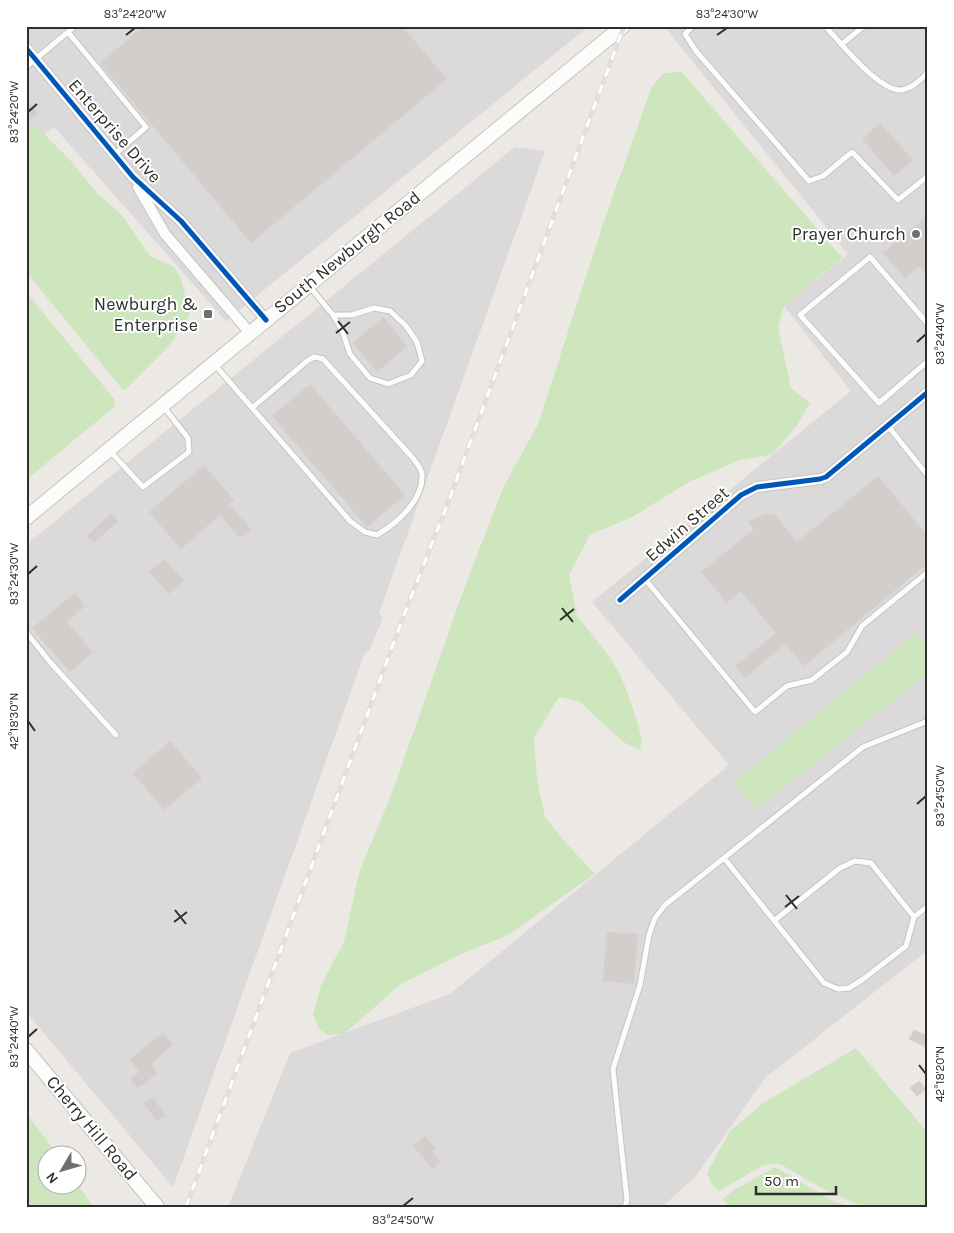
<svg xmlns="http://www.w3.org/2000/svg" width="954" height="1233" viewBox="0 0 954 1233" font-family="Karla,sans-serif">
	<rect width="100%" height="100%" fill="#ece8e4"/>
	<path fill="#dcd9db" d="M26 26H589L226 321 54 127 26 149Z
		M672 26H928V950L765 1078 696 1176 662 1207H228L290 1053 450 994 729 765 592 602 851 391 784 306 848 254 667 30Z
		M515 147 545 151 379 613 383 618 370 649 364 655 173 1187 26 1012V545Z"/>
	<path fill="#cee6be" d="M682 72 837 252 843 257 784 306 778 327 791 388 810 403 797 425 773 454 737 461 689 482 632 517 590 535 569 575 577 616 609 656 620 674 632 705 642 739 640 750 623 742 579 701 559 697 534 738 537 780 545 817 567 844 595 874 508 935 459 955 401 984 344 1034 328 1035 320 1030 313 1015 321 985 344 942 359 873 393 790 465 586 504 486 538 424 603 224 652 86 664 73Z
		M36 126 70 160 97 193 121 214 150 256 174 267 180 276 190 315 168 347 126 389 123 390 26 272V134Z
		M26 292 115 400 114 407 26 480Z
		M916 633 928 648V673L756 810 734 782Z
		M856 1048 928 1133V1207H864L823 1189 780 1164 763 1165 719 1191 711 1183 707 1173 730 1131 763 1103Z
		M26 1113 58 1155 48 1156V1186L78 1184 93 1207H26Z
		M775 1167 835 1202 853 1207H729L723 1199 734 1190Z"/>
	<path fill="#d1cecb" stroke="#d7d4d0" d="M144 26H402L447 79 251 243 100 63Z
		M26 99 38 113 26 123Z
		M880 123 913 160 894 176 862 139Z
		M928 215V277L919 266 905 278 883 253Z
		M383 317 407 346 377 372 353 343Z
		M310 384 405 495 367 527 272 416Z
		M204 465 234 500 229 504 251 529 240 538 220 515 181 549 149 512Z
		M878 476 928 536V563L804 666 785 644 745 678 735 666 776 633 741 591 727 603 701 572 754 529 748 522 765 514H774L797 542Z
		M111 513 118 521 94 543 87 536Z
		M165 559 184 581 169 594 149 571Z
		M75 593 85 606 67 622 93 652 70 672 32 628Z
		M170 741 202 778 164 810 133 773Z
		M607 932 638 934 634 984 603 981Z
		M914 1030 928 1036V1048L909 1039Z
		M163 1032 173 1044 151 1064 158 1073 138 1088 130 1079 139 1072 130 1059Z
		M919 1081 926 1089 917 1096 910 1088Z
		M153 1097 165 1115 157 1121 144 1104Z
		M425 1136 436 1149 432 1152 440 1162 433 1169 413 1146Z"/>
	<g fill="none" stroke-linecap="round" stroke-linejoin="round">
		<g stroke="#c5c4c5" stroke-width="7">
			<path id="lane" d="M75 26 68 32 146 127 114 155
				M693 26 685 34 696 51 809 181 823 176 852 152 898 200 928 176
				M825 26C841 43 879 92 902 90 913 88 921 80 928 72
				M842 44 864 26
				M26 67 68 32
				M310 287 333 315 342 330 350 354 370 378 388 384 411 375 422 361 417 342 406 326 390 311 374 308 352 315H333
				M928 324 870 257 800 315 879 403 928 361
				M215 365 350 521 365 532 377 535C397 523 424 500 422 474 421 468 415 461 412 457L323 359 314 357 307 361 252 408
				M888 426 928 476
				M110 451 143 487 189 452 188 438 163 406
				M645 579 755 712 787 686 812 680 847 652 862 626 928 572
				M26 632 50 662 116 735
				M724 858 824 983 838 989 849 988 862 980 906 946 914 917 871 863 855 861 840 868 775 920
				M914 917 928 906
				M625 1207 627 1200 613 1069 640 985 649 935 655 918 665 905 863 747 928 721"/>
		</g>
		<g stroke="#c5c4c5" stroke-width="12">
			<path id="street" d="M26 48 133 177 181 221 266 320
				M138 187 165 234 250 333
				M620 600 741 495 757 487 820 479 826 477 928 392"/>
		</g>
		<g stroke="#c5c4c5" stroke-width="16">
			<path id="secondary" d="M26 518 623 26
				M26 1050 157 1207"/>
		</g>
		<use href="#lane" stroke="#fcfcfb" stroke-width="5"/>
		<use href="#street" stroke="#fcfcfb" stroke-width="10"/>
		<use href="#secondary" stroke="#fcfcfb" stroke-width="14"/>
		<g stroke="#dfdfe1" stroke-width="5">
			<path id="rail" d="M186 1207 401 623 449 500 624 26"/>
		</g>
		<use href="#rail" stroke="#fff" stroke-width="3" stroke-dasharray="9" stroke-linecap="butt"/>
		<g stroke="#fff" stroke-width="8">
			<path id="cycleway" d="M26 48 133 177 181 221 266 320
				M620 600 741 495 757 487 820 479 826 477 928 392"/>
		</g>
		<use href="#cycleway" stroke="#0057b8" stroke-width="5"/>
	</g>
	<path fill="none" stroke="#2e2e2e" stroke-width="2" d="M126 35 135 28M717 35 727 28M28 112 37 104M338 321 348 334M336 333 350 322M917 342 926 334M28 574 37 566M562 608 573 622M560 620 574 609M28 721 35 731M917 804 926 796M786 895 797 909M785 907 799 896M175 910 186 924M174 922 187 912M28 1037 37 1029M919 1065 926 1074M403 1206 413 1198"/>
	<g fill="#706f6e" stroke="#fff" stroke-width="2">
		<circle cx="916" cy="234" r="5"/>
		<rect x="203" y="309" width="10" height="10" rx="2.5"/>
	</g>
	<g text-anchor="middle" stroke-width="4" stroke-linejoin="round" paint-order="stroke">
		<g font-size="18" fill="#2e2e2e" stroke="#fff">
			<text transform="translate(115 131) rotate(49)" y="6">Enterprise Drive</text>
			<text transform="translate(347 252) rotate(-39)" y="6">South Newburgh Road</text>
			<text transform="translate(687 524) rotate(-41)" y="6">Edwin Street</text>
			<text transform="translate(92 1128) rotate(50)" y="6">Cherry Hill Road</text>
		</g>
		<g font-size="18" fill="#2e2e2e" stroke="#fff" text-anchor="end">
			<text x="906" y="240">Prayer Church</text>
			<text x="198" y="310">Newburgh &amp;<tspan x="198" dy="21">Enterprise</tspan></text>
		</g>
	</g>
	<rect width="954" height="1233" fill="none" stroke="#ffffff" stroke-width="55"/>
	<g transform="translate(62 1170) rotate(232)"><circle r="24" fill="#ffffff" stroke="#ababab"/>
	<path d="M0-4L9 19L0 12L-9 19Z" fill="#706f6e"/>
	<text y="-8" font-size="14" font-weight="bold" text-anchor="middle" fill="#2e2e2e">N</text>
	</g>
	<path d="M756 1186v8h80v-8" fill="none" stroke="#2e2e2e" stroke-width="2.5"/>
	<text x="764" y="1186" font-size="15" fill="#2e2e2e" stroke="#ffffff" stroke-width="4" paint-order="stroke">50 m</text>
	<rect x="28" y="28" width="898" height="1178" fill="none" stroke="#2e2e2e" stroke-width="2"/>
	<g font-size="12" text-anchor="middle" fill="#2e2e2e">
		<text x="135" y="18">83°24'20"W</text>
		<text x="727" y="18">83°24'30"W</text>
		<text transform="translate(14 112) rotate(-90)" y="4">83°24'20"W</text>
		<text transform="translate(940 334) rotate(-90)" y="4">83°24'40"W</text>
		<text transform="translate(14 574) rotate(-90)" y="4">83°24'30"W</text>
		<text transform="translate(14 721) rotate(-90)" y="4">42°18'30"N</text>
		<text transform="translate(940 796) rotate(-90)" y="4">83°24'50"W</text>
		<text transform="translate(14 1037) rotate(-90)" y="4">83°24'40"W</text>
		<text transform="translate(940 1074) rotate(-90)" y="4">42°18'20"N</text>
		<text x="403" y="1224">83°24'50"W</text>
	</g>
</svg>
